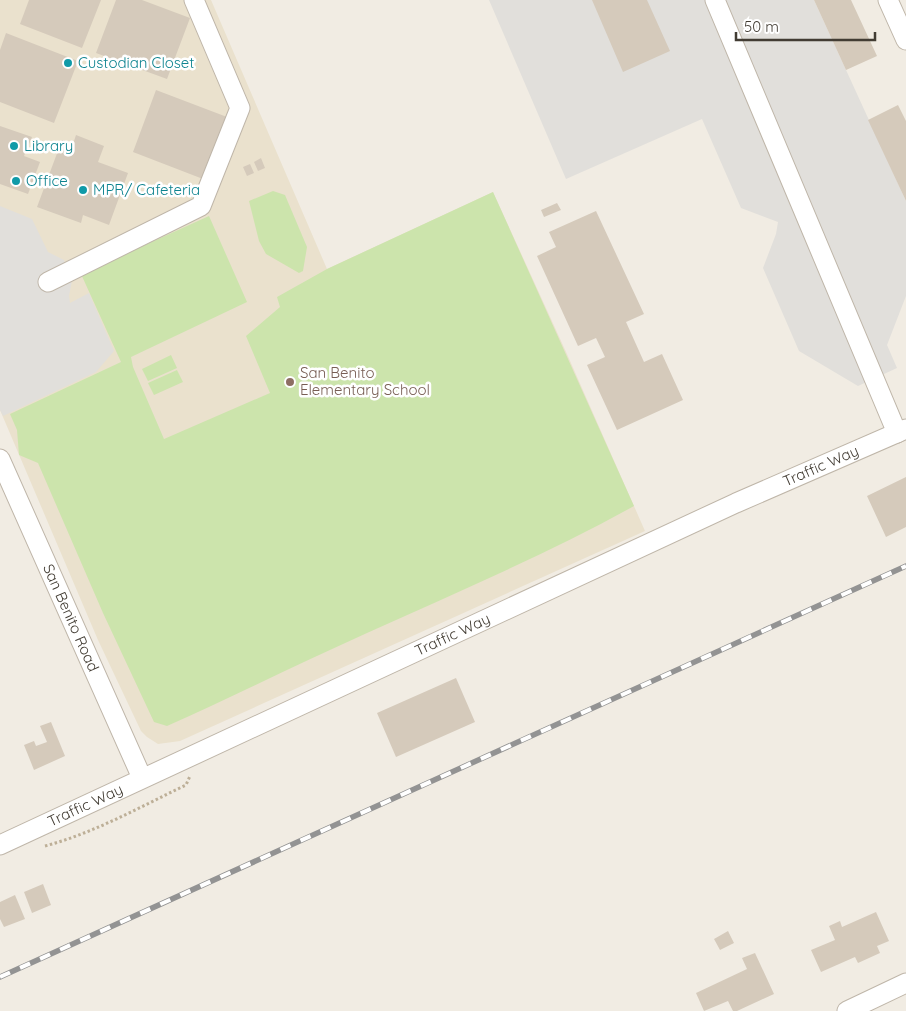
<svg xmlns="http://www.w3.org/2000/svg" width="906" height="1011" viewBox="0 0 906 1011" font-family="Quicksand,sans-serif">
	<rect width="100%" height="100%" fill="#f1ece3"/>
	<path fill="#eae1cd" d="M0 0H211L327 269 493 192 567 354 645 531 180 741 158 744 147 737 141 731 98 640 0 410Z"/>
	<path fill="#cce4ac" d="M273 191 285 195 307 247 303 271 299 273 266 254 259 241 249 201Z
		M493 192 634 506C548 554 457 592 367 633 300 663 234 696 167 726L154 722 103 613 38 463 19 455 17 430 10 414 121 362 81 274 209 216 247 302 131 357 133 367 164 439 270 393 246 336 280 307 277 297 327 269Z
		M171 355 177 368 148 381 142 369Z
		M177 370 183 382 154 395 148 383Z"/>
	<path fill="#e1dfdb" d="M489 0H814L906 201V296L887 345 897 368 858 386 799 351 763 268 776 234 778 222 741 208 702 119 566 179Z
		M0 206 32 219 48 252 64 260 72 281 69 296 70 303 89 293 114 351 96 372 3 416 0 410Z"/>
	<path fill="#d5cabb" d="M29 0H101L82 48 20 24Z
		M116 0H142L190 18 167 79 96 53Z
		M592 0H647L670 51 623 72Z
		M814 0H851L877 56 846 70Z
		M6 33 78 61 54 123 0 102V50Z
		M156 90 227 117 203 179 133 152Z
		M898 105 906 121V201L868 120Z
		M0 126 32 137 24 156 40 162 28 194 0 184Z
		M76 135 104 146 98 162 128 173 109 225 83 215 81 223 37 207 62 140 73 144Z
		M261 158 265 168 258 171 254 162Z
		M250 164 254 173 247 176 243 167Z
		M557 203 561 210 544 217 541 210Z
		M596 211 644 314 626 322 644 362 662 354 683 400 617 430 587 365 605 357 596 338 578 346 537 256 556 247 549 232Z
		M906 477V527L886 537 867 496Z
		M456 678 475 722 396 757 377 713Z
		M51 722 65 756 34 770 24 745 34 741 36 746 47 742 40 726Z
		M43 884 51 905 32 913 24 892Z
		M15 895 25 919 4 927 0 919V902Z
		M876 912 889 941 877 946 880 953 858 963 855 957 821 972 811 950 835 940 829 926 840 921 842 927Z
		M728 931 734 943 720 950 714 939Z
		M755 953 774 994 737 1011H733L728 1001 704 1011 696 993 747 969 742 958Z"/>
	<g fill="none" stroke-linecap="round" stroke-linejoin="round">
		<g stroke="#bfb6a9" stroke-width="21">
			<g id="minor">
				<path d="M715 0 897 433"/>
				<path d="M888 0 906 40"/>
				<path d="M48 282 201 206 240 108 194 0"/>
				<path id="s1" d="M0 459 142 778"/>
				<path id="s2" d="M0 845 736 503 906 429"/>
				<path d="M847 1011 906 983"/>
			</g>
		</g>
		<path stroke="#bdaf97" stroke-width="3" stroke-dasharray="2.5 2.5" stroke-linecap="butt" d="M45 846C94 833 140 807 186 785L190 776"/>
		<use href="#minor" stroke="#fff" stroke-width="19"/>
		<g stroke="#939393" stroke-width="5.5">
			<path id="rail" d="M0 977 906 566"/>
		</g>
		<use href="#rail" stroke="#fff" stroke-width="4" stroke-dasharray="11" stroke-linecap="butt"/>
	</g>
	<g fill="#0f9aa8" stroke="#fff" stroke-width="2">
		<circle cx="68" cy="63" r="5"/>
		<circle cx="14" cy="146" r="5"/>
		<circle cx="16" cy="181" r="5"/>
		<circle cx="83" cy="190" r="5"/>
	</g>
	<circle fill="#8d6e63" stroke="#fff" stroke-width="2" cx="290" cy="382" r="5"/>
	<g text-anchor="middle" stroke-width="5" stroke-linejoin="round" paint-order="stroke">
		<g font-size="15" fill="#0d838f" stroke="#fff" text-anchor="start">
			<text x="78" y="68">Custodian Closet</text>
			<text x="24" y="151">Library</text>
			<text x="26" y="186">Office</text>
			<text x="93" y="195">MPR/ Cafeteria</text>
		</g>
		<g font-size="15" fill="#785e54" stroke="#fff" text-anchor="start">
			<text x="300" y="378">San Benito<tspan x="300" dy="17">Elementary School</tspan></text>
		</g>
		<g font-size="15" fill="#423c33" stroke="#fff">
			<text dy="5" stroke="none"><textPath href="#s2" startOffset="904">Traffic Way</textPath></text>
			<text dy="5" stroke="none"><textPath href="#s1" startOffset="174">San Benito Road</textPath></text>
			<text dy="5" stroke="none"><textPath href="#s2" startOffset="499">Traffic Way</textPath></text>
			<text dy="5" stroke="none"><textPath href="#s2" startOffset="94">Traffic Way</textPath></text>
		</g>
	</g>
	<path d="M736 32v8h139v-8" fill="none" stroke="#423c33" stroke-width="2.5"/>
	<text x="744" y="32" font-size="15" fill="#423c33" stroke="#ffffff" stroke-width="4" paint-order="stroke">50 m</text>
</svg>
